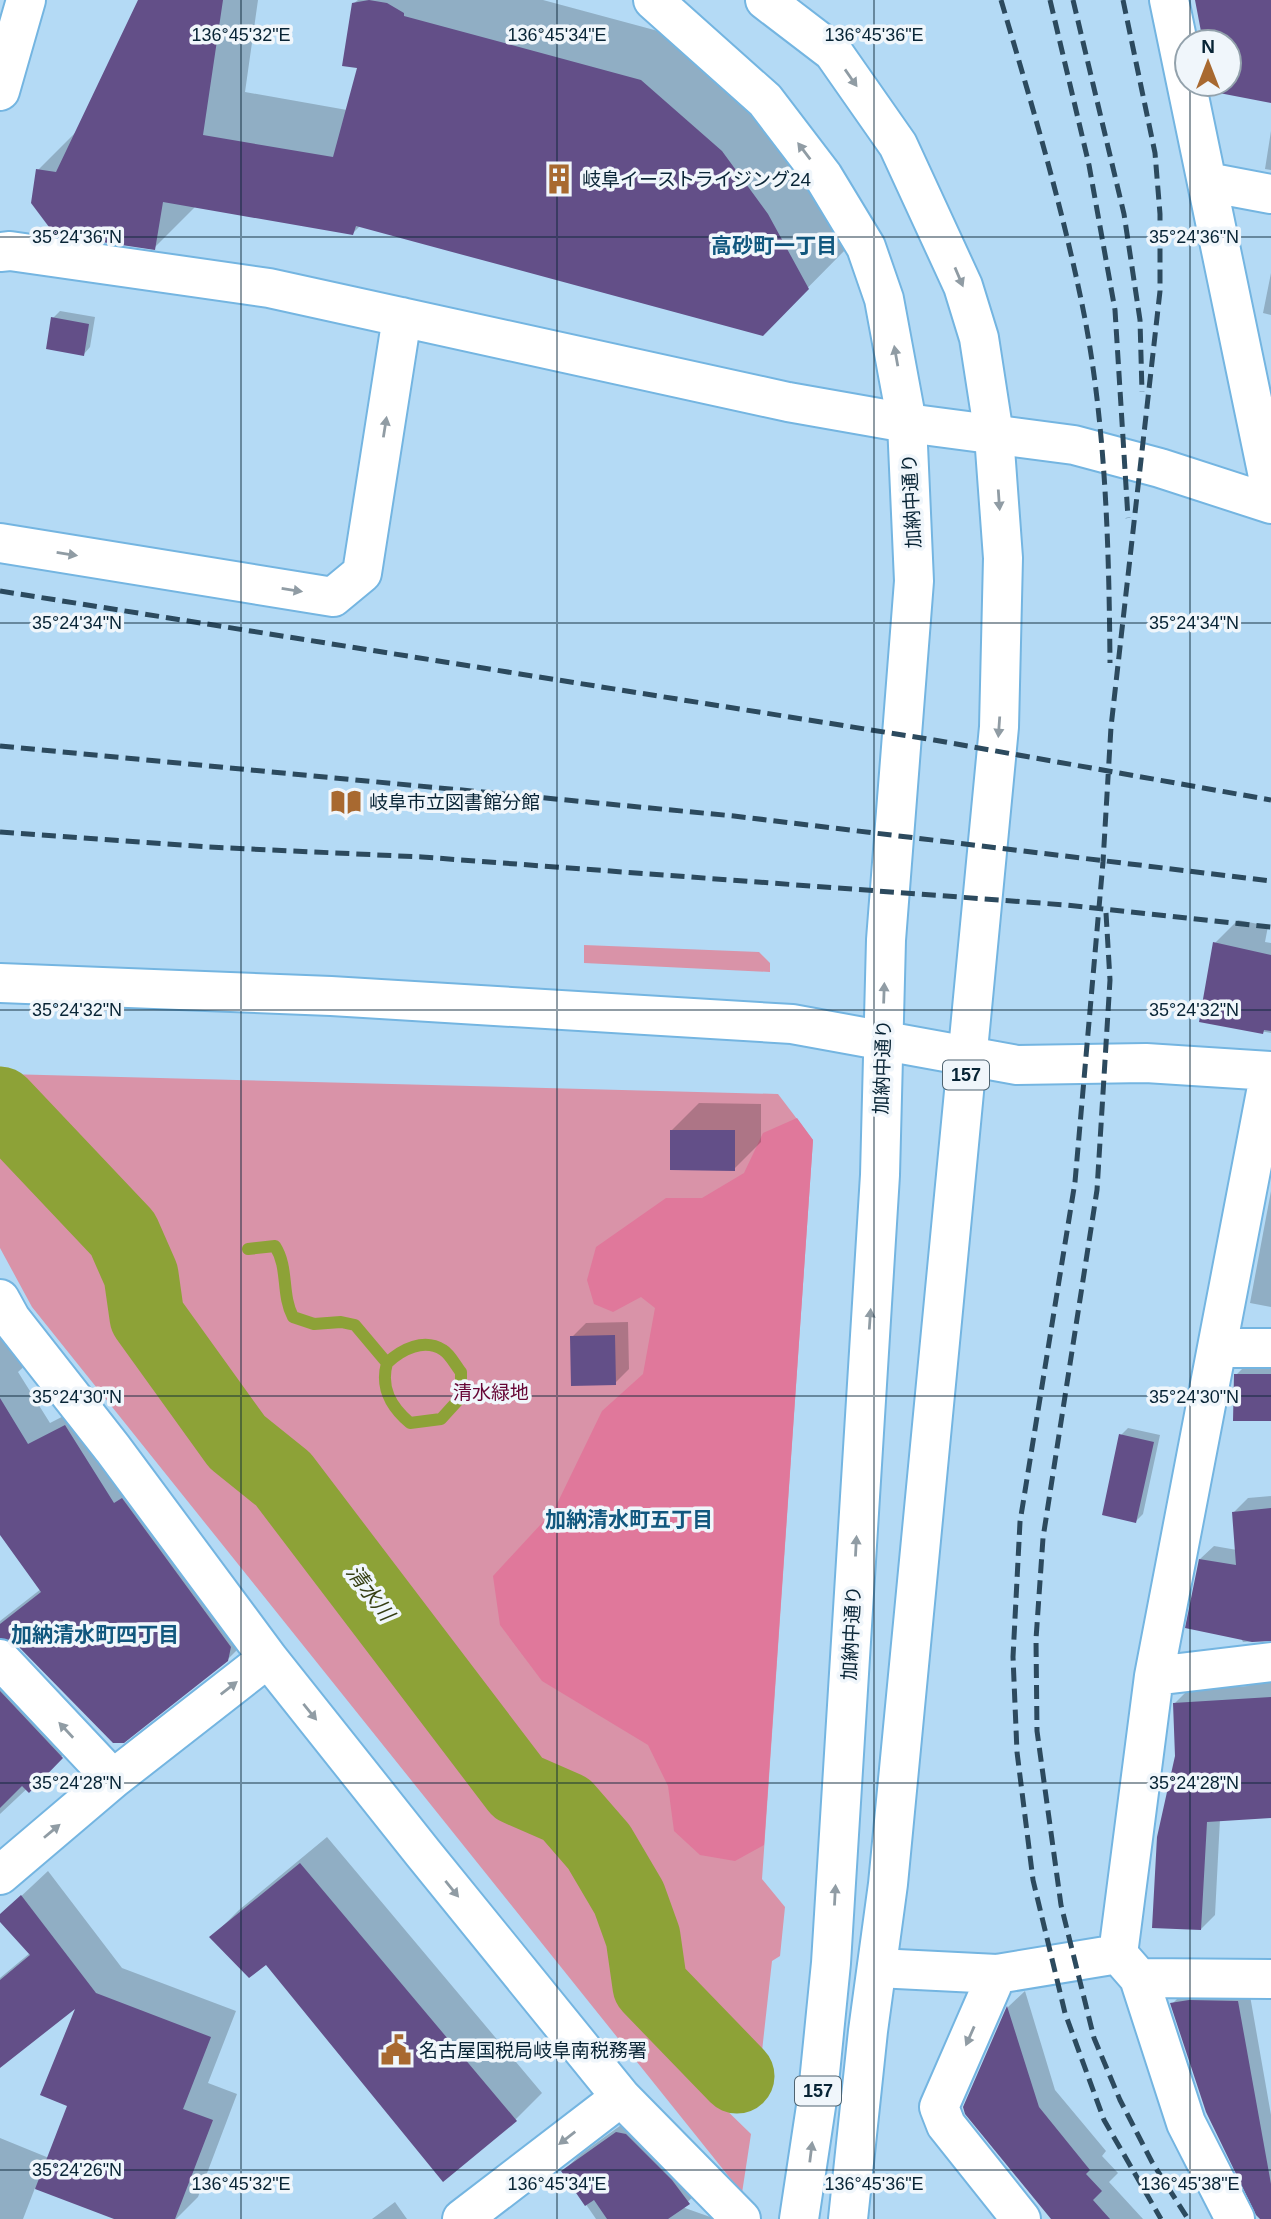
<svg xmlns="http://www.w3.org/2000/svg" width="1271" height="2219" viewBox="0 0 1271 2219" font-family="Arial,'Noto Sans JP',sans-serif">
	<rect width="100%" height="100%" fill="#b4daf5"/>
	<path fill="#d993a8" d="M584 945 759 952 770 963V972L584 963Z
		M5 1074 778 1094 813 1140 762 1879 785 1907 780 1956 772 1961 762 2051 714 2098 751 2134 742 2193 32 1307 0 1248V1077Z"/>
	<path fill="#e0789b" d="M797 1118 813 1140 764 1845 735 1861 700 1855 674 1831 668 1786 648 1745 542 1681 500 1625 493 1576 554 1510 602 1411 643 1374 655 1308 641 1297 613 1312 594 1304 587 1280 596 1247 666 1198H702L744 1173 763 1133Z"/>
	<path fill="#0003" d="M139 0H258L245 92 347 110 359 66 353 4 358 0H543L684 38 765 109 850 245 762 334 361 225 353 233 196 206 154 248 38 170 77 131Z
		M1271 131V170L1265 169Z
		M1271 273V315L1263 313Z
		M60 311 95 317 90 347 84 354 53 318Z
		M1238 920 1268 926 1265 942 1271 943V1033L1201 1020 1215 943Z
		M699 1103 761 1104V1142L734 1169 672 1130Z
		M1271 1191V1307L1250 1303Z
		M0 1285 44 1348 18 1372 50 1423 87 1404 249 1638 227 1660 17 1642 0 1636V1621L41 1589 0 1532Z
		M628 1322 629 1369 615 1383 572 1337 586 1323Z
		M1271 1357V1419L1236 1375 1250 1361Z
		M1128 1428 1160 1435 1143 1514 1136 1521 1121 1435Z
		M1271 1496V1640L1243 1642 1200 1559 1214 1546 1237 1550 1234 1512 1248 1498Z
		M0 1643 83 1736 0 1814Z
		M1271 1673V1816L1220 1819 1215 1915 1201 1929 1177 1756 1174 1704 1188 1690 1248 1686 1260 1674Z
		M327 1837 542 2093 515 2120 267 1962 212 1937 239 1910Z
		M48 1871 122 1968 236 2011 208 2083 237 2094 198 2197 176 2219H119L35 2188 23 2219H0V2138L49 2158 69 2105 79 2004 0 2066V1978L30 1953 0 1916Z
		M1249 1990 1271 2115V2219H1262L1172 2004 1183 1993Z
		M1025 1991 1055 2090 1106 2151 1102 2156 1118 2173 1109 2182 1143 2219H1053L965 2108 1008 2007Z
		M635 2115 706 2185 682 2207 716 2219H596L563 2171 581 2154Z
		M395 2202 407 2219H372Z"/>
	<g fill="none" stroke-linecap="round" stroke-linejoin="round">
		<path stroke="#8da237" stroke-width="12" d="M248 1249 275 1246C289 1268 281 1294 293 1317L314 1324 341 1322 355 1325 387 1363C402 1349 424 1338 443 1350 450 1354 456 1366 461 1372V1397L441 1419 410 1423C391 1407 380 1388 387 1363"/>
		<path stroke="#8da237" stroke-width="75" d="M0 1104 123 1234 141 1275 147 1317 237 1442 283 1479 518 1788 566 1809 599 1847 629 1898 643 1937 650 1986 737 2076"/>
	</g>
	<path fill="#634f88" d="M138 0H223L203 135 333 157 357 68 342 66 352 3 369 0 387 3 404 13V16L641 80 722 151 768 214 809 289 763 336 356 226 353 235 163 202 155 250 55 235 31 203 36 169 56 172Z
		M1195 0H1271V103L1214 92 1212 84H1229V42H1203Z
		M51 317 89 324 84 356 46 349Z
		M1213 942 1271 955V1031L1264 1030 1263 1034 1199 1022Z
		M670 1130H735V1171L670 1170Z
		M615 1335 616 1385 571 1386 570 1336Z
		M1234 1374H1271V1421H1233Z
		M0 1398 28 1444 65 1425 114 1503 122 1498 231 1647 228 1661 124 1743H113L16 1644 0 1638V1624L41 1592 0 1535Z
		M1119 1434 1154 1442 1136 1523 1102 1515Z
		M1271 1508V1641L1252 1642 1185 1628 1199 1559 1236 1565 1232 1512Z
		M0 1691 63 1758 29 1793 22 1786 0 1808Z
		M1271 1697V1818L1207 1822 1201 1930 1152 1928 1157 1837 1175 1756 1173 1703Z
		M300 1863 517 2121 443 2182 266 1965 249 1978 209 1937Z
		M21 1895 96 1993 211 2037 183 2109 213 2120 175 2219H114L35 2189 67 2106 40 2095 75 2009 0 2068V1980L30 1955 0 1922V1914Z
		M1189 2000 1238 2001 1271 2184V2219H1260L1256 2215 1206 2112 1170 2003Z
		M1007 2006 1039 2107 1090 2170 1086 2174 1102 2191 1093 2200 1110 2219H1051L965 2114 963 2107Z
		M616 2132 626 2134 672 2180 690 2204 668 2219H607L594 2200 585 2206 561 2171Z"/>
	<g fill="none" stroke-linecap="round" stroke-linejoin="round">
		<g stroke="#74b5e1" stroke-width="42">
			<path id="minor" d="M1169 0 1271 491
				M0 91 26 0
				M1207 182 1271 194
				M0 252 10 251 269 288 788 402 907 423 1074 445 1160 468 1271 504
				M0 543 333 597 362 573 402 317
				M0 983 331 996 792 1024 1017 1065 1146 1063 1271 1071
				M0 1299 11 1319 113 1449 268 1658 423 1853 621 2097 741 2219
				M1218 1348H1271
				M0 1659 113 1779
				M1154 1676 1271 1662
				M0 1875 113 1779 268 1658
				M877 1968 997 1974 1118 1954
				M997 1974 939 2107 946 2125 1021 2219
				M1139 1978 1271 1979
				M462 2219 621 2097
				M1235 2219 1186 2123 1139 1978 1118 1954 1154 1676 1270 1071"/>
		</g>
		<g stroke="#74b5e1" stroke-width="42">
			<path id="highway" d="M653 0 765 100 823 176 866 247 884 299 907 423 914 581 886 940 880 1175 831 1963 818 2093 799 2219
				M765 0 833 52 898 145 963 286 979 338 994 435 1003 558 999 727 888 1884 868 2031 848 2219"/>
		</g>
		<use href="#minor" stroke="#fff" stroke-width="38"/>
		<use href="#highway" stroke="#fff" stroke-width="38"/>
		<path stroke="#2c4a5e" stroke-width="5" stroke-dasharray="14 7" stroke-linecap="butt" d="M1001 0C1032 105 1064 212 1085 319 1106 431 1109 549 1110 663
			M1050 0 1089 165 1115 310 1128 518
			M1073 0 1124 214 1140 320 1142 392
			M1123 0 1155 153 1160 214V291L1111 727 1103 862 1075 1182 1020 1522 1013 1657 1017 1752 1033 1880 1065 2013 1104 2120 1161 2219
			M0 591 934 740 1271 800
			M0 746 734 816 1271 881
			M0 832 208 847 422 857 1066 905 1271 927
			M1106 913 1110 980 1097 1190 1043 1538 1036 1639 1037 1731 1061 1905 1094 2038 1120 2100 1152 2162 1188 2219"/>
	</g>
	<defs><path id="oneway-solid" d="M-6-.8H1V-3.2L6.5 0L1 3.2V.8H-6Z" transform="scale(1.75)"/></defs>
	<g fill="#909ca4">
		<use href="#oneway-solid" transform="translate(851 78) rotate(55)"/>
		<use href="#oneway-solid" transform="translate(804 151) rotate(-127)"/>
		<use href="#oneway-solid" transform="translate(959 277) rotate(67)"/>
		<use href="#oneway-solid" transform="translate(896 356) rotate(-100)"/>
		<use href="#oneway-solid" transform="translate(385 427) rotate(-81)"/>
		<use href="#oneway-solid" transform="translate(999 500) rotate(86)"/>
		<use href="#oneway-solid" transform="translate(67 554) rotate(9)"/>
		<use href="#oneway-solid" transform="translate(292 590) rotate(9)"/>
		<use href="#oneway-solid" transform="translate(999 727) rotate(94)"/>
		<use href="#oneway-solid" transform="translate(884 993) rotate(-88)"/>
		<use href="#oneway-solid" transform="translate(870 1319) rotate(-86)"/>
		<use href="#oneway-solid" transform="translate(856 1546) rotate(-87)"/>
		<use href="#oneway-solid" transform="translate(229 1688) rotate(-38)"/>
		<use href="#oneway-solid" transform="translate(310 1712) rotate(51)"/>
		<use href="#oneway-solid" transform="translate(66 1730) rotate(-133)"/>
		<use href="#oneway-solid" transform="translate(52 1831) rotate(-40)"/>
		<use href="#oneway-solid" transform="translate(452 1889) rotate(51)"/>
		<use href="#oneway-solid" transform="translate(835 1895) rotate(-87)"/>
		<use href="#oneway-solid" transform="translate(970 2036) rotate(114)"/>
		<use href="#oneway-solid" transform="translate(567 2138) rotate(142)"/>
		<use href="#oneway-solid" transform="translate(811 2152) rotate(-83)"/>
	</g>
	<path fill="none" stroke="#082435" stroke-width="2" stroke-opacity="0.45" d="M241 0V2219M557 0V2219M874 0V2219M1190 0V42M1190 84V2219M0 237H1271M0 623H1271M0 1010H1271M0 1396H1271M0 1783H1271M0 2170H1271"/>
	<defs>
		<g id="building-bare" transform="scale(2.415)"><path d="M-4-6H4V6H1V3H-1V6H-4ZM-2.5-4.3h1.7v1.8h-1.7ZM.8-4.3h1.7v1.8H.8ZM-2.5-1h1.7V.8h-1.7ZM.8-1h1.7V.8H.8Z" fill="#a86930" stroke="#f0f6fb" stroke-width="2.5" paint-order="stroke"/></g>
		<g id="library-bare" transform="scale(2.415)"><path d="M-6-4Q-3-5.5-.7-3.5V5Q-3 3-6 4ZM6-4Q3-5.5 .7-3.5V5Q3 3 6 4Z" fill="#a86930" stroke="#f0f6fb" stroke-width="2.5" paint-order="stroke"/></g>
		<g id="civic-bare" transform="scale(2.415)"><path d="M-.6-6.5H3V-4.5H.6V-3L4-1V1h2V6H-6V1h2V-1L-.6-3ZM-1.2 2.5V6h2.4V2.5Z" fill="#a86930" stroke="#f0f6fb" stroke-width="2.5" paint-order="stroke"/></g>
	</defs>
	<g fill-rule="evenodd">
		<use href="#building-bare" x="559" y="179"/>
		<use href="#library-bare" x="346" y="802"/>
		<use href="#civic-bare" x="396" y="2050"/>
	</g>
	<g text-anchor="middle" stroke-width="7" stroke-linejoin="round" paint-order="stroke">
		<g fill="#f0f6fb" stroke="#4e6370" stroke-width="2">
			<rect x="943" y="1060.5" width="46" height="29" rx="5"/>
			<rect x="795" y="2076.5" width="46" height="29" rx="5"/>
		</g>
		<g font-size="18" font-weight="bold" fill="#082435">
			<text x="966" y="1081">157</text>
			<text x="818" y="2097">157</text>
		</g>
		<g font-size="19" fill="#082435" stroke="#f0f6fb" text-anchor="start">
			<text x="582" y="186">岐阜イーストライジング24</text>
			<text x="369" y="809">岐阜市立図書館分館</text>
			<text x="419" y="2057">名古屋国税局岐阜南税務署</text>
		</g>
		<g font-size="19" fill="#082435" stroke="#f0f6fb">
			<text transform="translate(911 501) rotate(-93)" y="7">加納中通り</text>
			<text transform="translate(882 1067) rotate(-88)" y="7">加納中通り</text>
			<text transform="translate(851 1633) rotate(-87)" y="7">加納中通り</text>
		</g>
		<g font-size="19" fill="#650434" stroke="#f0f6fb">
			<text x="491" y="1399">清水緑地</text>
		</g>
		<g font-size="21" font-weight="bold" fill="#11577e" stroke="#f0f6fb">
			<text x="774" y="253">高砂町一丁目</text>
			<text x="629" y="1527">加納清水町五丁目</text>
			<text x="95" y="1642">加納清水町四丁目</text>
		</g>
		<g font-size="21" font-style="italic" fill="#363f14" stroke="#f0f6fb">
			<text transform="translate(370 1593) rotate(53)" y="7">清水川</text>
		</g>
	</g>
	<g font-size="18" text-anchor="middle" fill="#082435" stroke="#f0f6fb" stroke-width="7" stroke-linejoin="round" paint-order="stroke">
		<text x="241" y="41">136°45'32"E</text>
		<text x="557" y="41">136°45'34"E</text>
		<text x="874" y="41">136°45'36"E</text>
		<text x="77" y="243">35°24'36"N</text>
		<text x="1194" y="243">35°24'36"N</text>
		<text x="77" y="629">35°24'34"N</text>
		<text x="1194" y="629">35°24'34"N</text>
		<text x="77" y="1016">35°24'32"N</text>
		<text x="1194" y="1016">35°24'32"N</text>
		<text x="77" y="1403">35°24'30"N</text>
		<text x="1194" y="1403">35°24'30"N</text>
		<text x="77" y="1789">35°24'28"N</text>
		<text x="1194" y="1789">35°24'28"N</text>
		<text x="77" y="2176">35°24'26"N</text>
		<text x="241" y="2190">136°45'32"E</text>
		<text x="557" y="2190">136°45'34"E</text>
		<text x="874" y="2190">136°45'36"E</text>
		<text x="1190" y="2190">136°45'38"E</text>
	</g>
	<g transform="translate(1208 63)"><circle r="33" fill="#f0f6fb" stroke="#93a2ac" stroke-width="2"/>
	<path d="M0-5L12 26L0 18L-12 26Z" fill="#a86930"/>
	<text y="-10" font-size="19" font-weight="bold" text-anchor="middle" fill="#082435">N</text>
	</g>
</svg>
